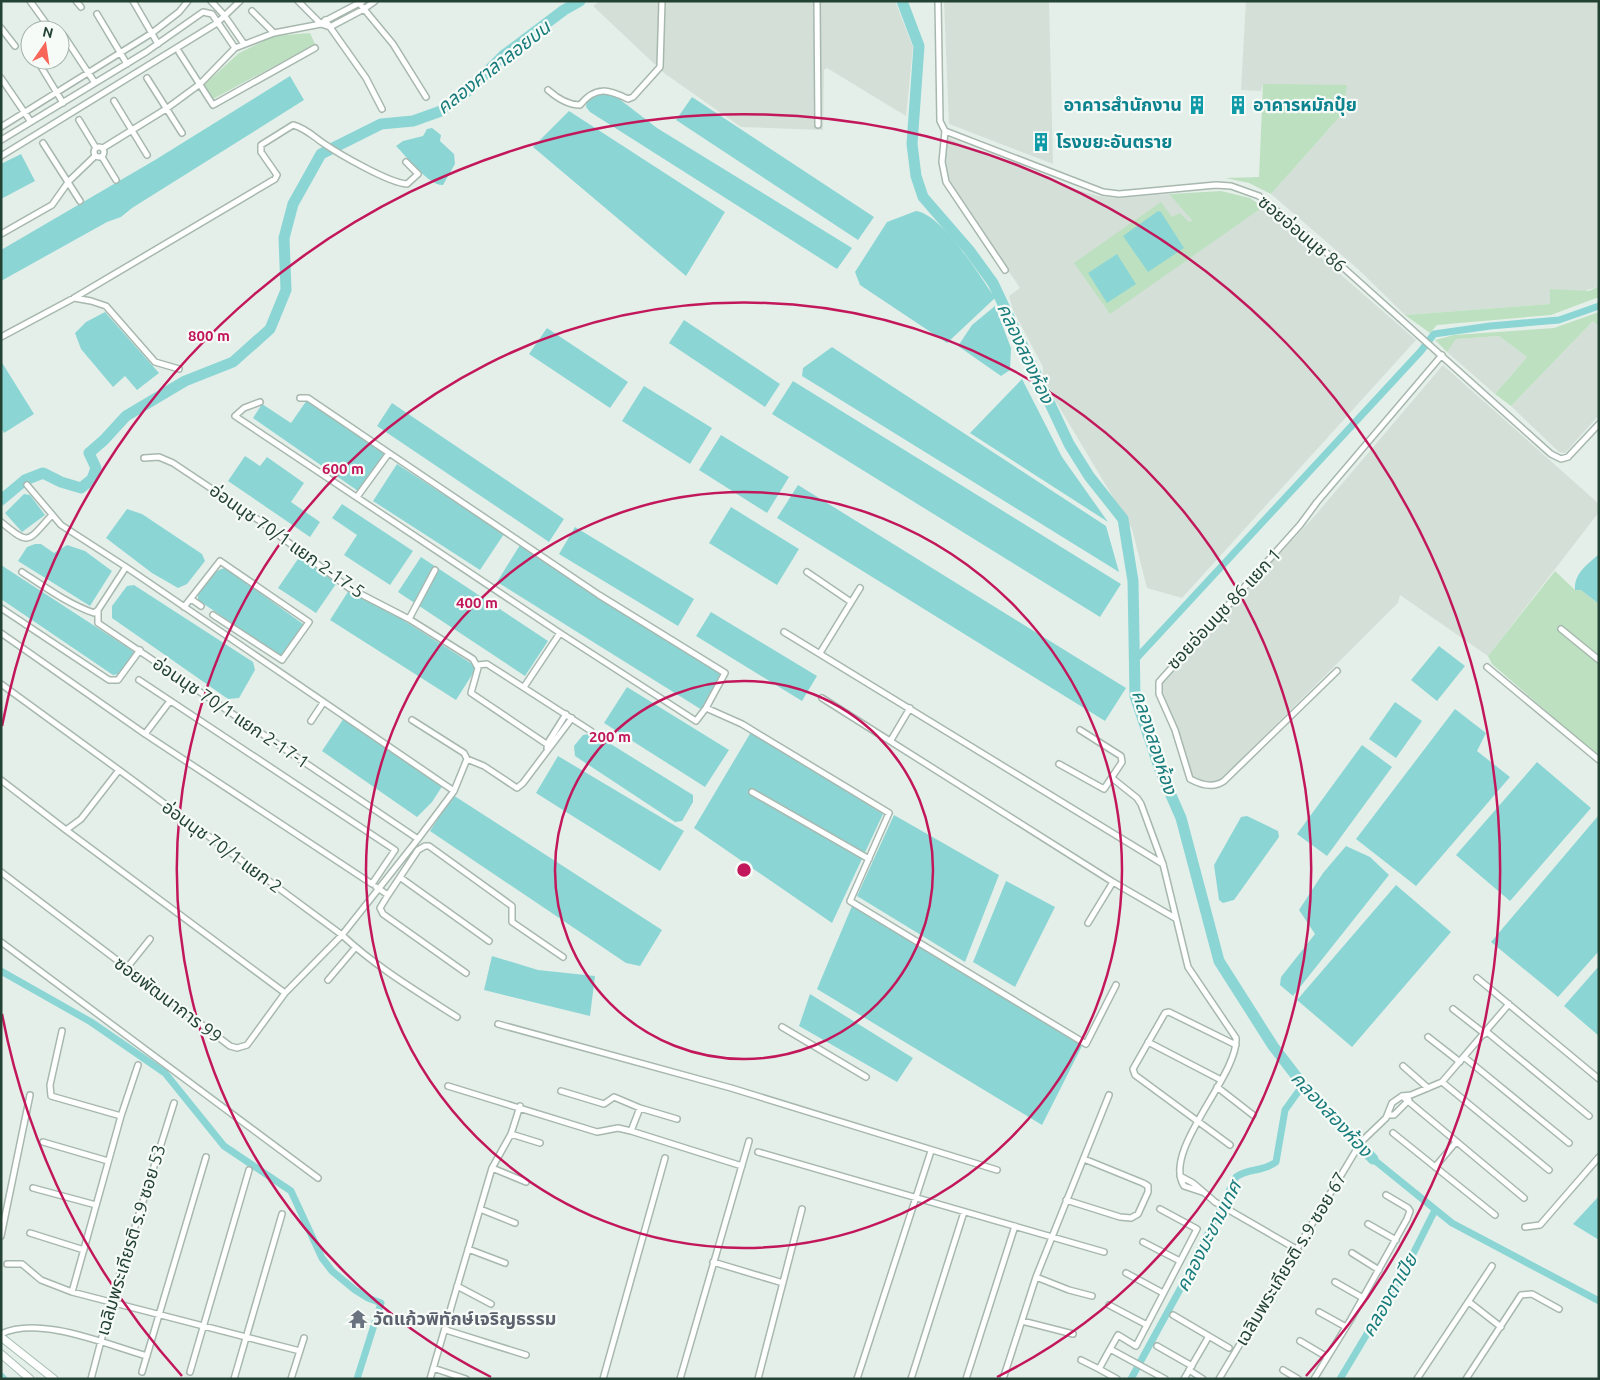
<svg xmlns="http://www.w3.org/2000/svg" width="1600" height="1380" viewBox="0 0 1600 1380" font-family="Ubuntu,'Noto Sans Thai',sans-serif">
	<rect width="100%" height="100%" fill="#e5efe9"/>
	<path fill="#d3dfd7" d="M600 1H895L913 47 906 116 827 68 824 70 823 130 741 127 664 73 593 6Z
		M944 1H1049L1053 164 949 124Z
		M1246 1H1599V286L1550 304 1405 315 1359 270 1271 194 1343 113 1263 84 1261 91 1241 90Z
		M946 137 1070 188 1098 196 1115 198 1169 194 1193 219 1181 228 1198 252 1263 207 1416 340 1182 598 1147 588 1132 529 1043 380V367L1013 310 1009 296 1020 288 949 182 946 167Z
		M1593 321 1599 326V415L1565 453 1559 452 1511 406Z
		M1499 336 1527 357 1495 394 1447 352 1455 339Z
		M1443 365 1599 504V512L1488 656 1400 595 1398 603 1218 782H1206L1193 777 1162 693 1161 685 1164 678 1312 519Z"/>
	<path fill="#bde1c0" d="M310 33 315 44 213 99 203 86 239 53 274 36Z
		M1263 84 1347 85 1343 113 1271 194 1249 183 1225 178 1259 177Z
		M1221 191 1250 198 1263 207 1110 314 1074 263 1161 202 1172 217 1180 213 1189 222 1192 220 1169 194Z
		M1599 286V297L1551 315 1437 325 1430 333 1405 315 1550 304V289L1589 291Z
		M1599 312V326L1593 321 1511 406 1495 394 1527 357 1499 336 1456 339 1447 352 1435 340 1454 335 1554 328Z
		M1555 571 1575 590H1581L1599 604V757L1492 664 1488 656Z"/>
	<path fill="#8bd6d5" d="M290 76 304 100 132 208 121 217 107 222 1 281V250L155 160Z
		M605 88 657 128 852 248 837 269 590 112 586 107 587 100 599 89Z
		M692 97 874 217 858 240 676 120Z
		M569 111 725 212 686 276 533 147Z
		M432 128 441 135 440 141 454 154 455 164 443 185C429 186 406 156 396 146L403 141 423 136 427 129Z
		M21 154 35 181 1 199V164Z
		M916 211C942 214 980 276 995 298L947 343 860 285 855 272 887 222Z
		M1158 211 1161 212 1184 248 1148 272 1123 236Z
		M1117 254 1136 284 1107 303 1088 273Z
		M995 306 1011 348 1010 370 1001 376 958 346 972 325Z
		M105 312 159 373 137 390 125 376 113 387 81 349 75 333 86 322Z
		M684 320 780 384 765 407 669 343Z
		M547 328 628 382 610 408 529 354Z
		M832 347 1106 526 1119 572 802 376 803 368Z
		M1 361 34 414 4 433 1 428Z
		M1022 379 1062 457 1108 522 970 433Z
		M793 381 1121 584 1100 617 772 414Z
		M644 386 712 428 690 464 622 421Z
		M307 400 384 454 358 491 253 418 262 404 291 423Z
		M392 403 564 519 549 542 377 426Z
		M721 435 789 477 767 513 699 470Z
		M245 456 260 466 267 457 304 483 291 502 320 522 310 537 228 481Z
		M397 464 504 534 480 570 373 501Z
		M798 485 1126 688 1105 721 777 518Z
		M24 494 30 495 45 515 22 532 5 513Z
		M342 504 413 551 390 585 344 555 357 535 332 518Z
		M731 507 799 549 777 585 709 543Z
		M127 509 142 514 202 554 205 561 187 584 178 588 152 573 106 538Z
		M575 527 694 599 678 626 559 554Z
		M35 544H41L54 553 67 545 85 551 112 571 90 606 18 561 27 547Z
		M520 545 725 673 702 710 497 582Z
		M1599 554V604L1581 590H1575C1574 573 1587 565 1599 554Z
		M300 556 338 581 316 613 278 588Z
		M421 557 548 641 525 676 398 592Z
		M1 565 133 651 134 656 120 674 113 675 1 599Z
		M225 568 303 624V629L285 655 280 656 198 600C197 589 214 569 225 568Z
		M134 585 253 662 255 670 239 698 228 699 112 618V606L127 586Z
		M351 587 477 667 456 700 330 620Z
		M711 612 817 676 802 701 696 636Z
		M1439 646 1465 666 1437 701 1411 680Z
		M627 687 729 750 705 787 604 723Z
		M1395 702 1422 721 1396 758 1369 739Z
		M1455 709 1486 733 1477 751 1510 777 1416 886 1356 839Z
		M344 718 443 785 432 802 417 817 322 751Z
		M751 732 883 814 832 923 694 828Z
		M593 733 693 795V802L682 821 675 822 575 756 574 746 583 735Z
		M1362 745 1392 767 1327 856 1297 834Z
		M558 756 684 831 660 871 536 793Z
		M1537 762 1591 808 1510 901 1456 855Z
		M453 795 662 930 640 966 626 963 430 831Z
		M894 815 999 875 965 962 857 896Z
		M1247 816 1278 831 1279 837 1234 900 1223 903 1219 900 1214 865 1241 817Z
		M1598 816 1599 951 1558 997 1491 942Z
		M1346 846 1370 857 1389 875 1293 996 1280 985 1281 977 1315 934 1299 910 1323 873Z
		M1006 881 1055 907 1015 987 973 962Z
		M1396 885 1451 932 1352 1047 1297 1000Z
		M852 906 1083 1044 1042 1125 817 989Z
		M492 956 538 970 595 976 590 1016 484 990Z
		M1599 966V1036L1564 1006Z
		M810 994 913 1058 897 1082 799 1026Z
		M1599 1196V1240L1573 1224Z"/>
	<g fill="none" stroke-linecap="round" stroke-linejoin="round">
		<path stroke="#8bd6d5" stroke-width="7" d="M1133 662 1421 351 1434 334 1490 326 1559 320 1599 306
			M1 971 91 1022 165 1073 224 1146 291 1191 322 1258 332 1271 355 1290 368 1298 381 1303 357 1379
			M1373 1159 1452 1223 1599 1301
			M1 1376 4 1379
			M1131 1379 1184 1282 1236 1177C1248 1168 1263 1172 1276 1162L1285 1110 1303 1085
			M1340 1379 1404 1272 1435 1210"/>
		<path stroke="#8bd6d5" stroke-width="11" d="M902 1 919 46 912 144 916 176 923 197 969 250 993 283 1069 444 1089 476 1123 519 1133 581 1135 696 1160 770 1181 818 1219 961 1273 1046 1303 1085 1373 1159
			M1 500 25 480 43 473 61 482 81 488 92 479 96 468 89 453 104 440 126 416 185 381 233 362 270 329 286 290 284 238 293 204 321 154 381 124 413 121 441 111 469 90 504 55 564 10 580 1"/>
		<g stroke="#a7b8af" stroke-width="8">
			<path id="street" d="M30 1 48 26
				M76 1 81 7
				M133 1 158 44
				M211 1 224 15 244 44
				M298 1 321 24
				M817 1 818 125
				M938 1 940 121 945 131 1103 192 1119 194 1216 185 1231 186 1259 196 1328 254 1551 454 1561 459 1568 457 1599 424
				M359 3 393 44 426 97
				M252 11 274 33
				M97 14 127 64
				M325 20 366 78 382 109
				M323 22 363 1
				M1 28 15 46
				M64 36 95 83
				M179 52 213 105 315 48
				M37 60 63 103
				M1 78 31 122
				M147 78 182 133
				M548 90C557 98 568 105 580 105 596 85 609 90 628 99L633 97 660 67 662 1
				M114 101 147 155
				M79 120 96 148
				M1 127 152 33 179 12 188 1
				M945 131 942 162 946 182 1005 270
				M1 140 146 52 203 12 212 14 235 48
				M43 143 80 201
				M94 152a5 5 0 1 1 10 0a5 5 0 1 1-10 0Z
				M103 148 166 109 200 84 235 48 274 33 321 24 330 27 364 9 375 1
				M1 156 217 23 240 1
				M102 157 116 180
				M1 234 52 205 69 181 95 156
				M74 298 91 301 106 306 155 362 179 369
				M1 337 74 298 275 179 277 175 261 152V145L293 125C305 128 313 136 323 143 339 154 389 183 407 184L418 174 406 162
				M300 398H308L389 453 357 497
				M260 402 244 408 235 416 560 633
				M389 453 599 595 725 673 706 708
				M144 458 159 457 173 463 260 521 349 588 409 619 473 659 478 668 471 693 548 745
				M27 485 61 525 126 567 454 791
				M1 522C30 546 27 542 51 516
				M126 567 98 610V623L418 839
				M22 572C45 587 68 604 94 613L98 610
				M807 572 851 602
				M191 599 201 606
				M184 607 220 561 309 622 282 660 213 615
				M1 608 109 680H118L140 650
				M409 619 435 570
				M1561 629 1599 660
				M784 632 1163 864
				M1 633 145 734 372 884 395 850 139 680
				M820 653 860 588
				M478 665 487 664 591 731
				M1487 667 1599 760
				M1337 671 1224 781C1213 789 1201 785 1190 779L1175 730 1159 694V682L1300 525 1317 502 1442 355
				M1 684 119 770
				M524 687 560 633 696 721 706 708 742 724 889 813 850 901 1086 1044 1116 985
				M822 698 1113 882 1175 918
				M412 720 464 753 467 759
				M311 721 323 703
				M145 734 170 701
				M891 740 910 708
				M547 748 549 741 566 714
				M1059 764 1104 789 1122 762 1121 756 1080 730
				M1112 778 1137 798 1141 804 1163 864 1188 967 1236 1038C1239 1075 1161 1151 1184 1186L1202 1192
				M1 780 66 830 81 819 119 770 342 935C376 967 418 992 457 1017
				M752 792 869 859
				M66 830 285 993
				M1 872 230 1046 237 1048 247 1045 285 993 342 935 418 839 454 791 467 759 484 766 517 788 523 783 572 718
				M401 878 489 941
				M376 887 388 895 418 850 425 846H429L512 906V922L563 957
				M388 895 380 908 383 914 466 973
				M1088 923 1113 882
				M1 942 318 1178
				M126 969 150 939
				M1477 978 1599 1079
				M328 980 355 948
				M1453 1009 1485 1034
				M498 1024 731 1088 997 1170
				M782 1027 866 1077
				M62 1031 50 1085 51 1096 121 1116
				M1487 1032 1589 1116
				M1428 1037 1460 1062
				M1148 1042 1221 1080
				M1464 1057 1569 1143
				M1403 1066 1428 1088
				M1442 1082 1549 1170
				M448 1086 597 1132 618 1128 631 1131 742 1166
				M1217 1087 1253 1115
				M561 1091 604 1104 614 1097 640 1108 677 1119
				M1402 1096 1524 1198
				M1388 1115H1394L1409 1100
				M631 1131 640 1108
				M1393 1133 1495 1215
				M511 1134 540 1143
				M43 1142 108 1161
				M1230 1145 1135 1075 1133 1069 1165 1013 1169 1012 1236 1045
				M758 1152 1104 1252
				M1435 1167 1456 1142
				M492 1168 526 1182
				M1180 1176 1193 1183 1215 1202 1298 1250
				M33 1188 96 1205
				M1066 1200 1120 1217 1131 1218 1138 1214 1148 1192V1186L1143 1183 1084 1159
				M480 1209 515 1223
				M1368 1224 1396 1240
				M1525 1227 1540 1225 1599 1157
				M30 1233 84 1250
				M1 1236 30 1095
				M1143 1242 1180 1261
				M468 1249 505 1263
				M1352 1253 1379 1270
				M713 1262 783 1283
				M7 1264H22L41 1280 72 1292 300 1351
				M1126 1273 1163 1293
				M1036 1277 1069 1290 1092 1296
				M1335 1282 1363 1298
				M457 1286 491 1304
				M72 1292 121 1116 138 1065
				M1469 1302 1501 1327
				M1109 1305 1147 1325
				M1319 1312 1346 1327
				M1173 1315 1229 1348
				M1022 1321 1073 1334
				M446 1330 526 1355
				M1 1334C39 1315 108 1345 147 1356
				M1300 1341 1327 1357
				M1157 1346 1192 1366
				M1110 1349 1118 1335 1136 1346 1197 1229 1160 1209
				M1081 1360 1099 1369
				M433 1368 466 1379
				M1189 1370 1203 1379
				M1283 1370 1298 1379
				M142 1372 206 1157
				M190 1372 249 1170
				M91 1379 111 1303 174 1103
				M234 1379 282 1214
				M291 1379 304 1338
				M430 1379 492 1168 511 1134 520 1106
				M603 1379 665 1158
				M680 1379 749 1141
				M758 1379 802 1209
				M857 1379 931 1151
				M911 1379 964 1212
				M966 1379 1015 1226
				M1003 1379 1036 1277 1109 1095
				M1117 1379 1099 1369 1110 1349 1165 1379
				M1184 1379 1209 1336
				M1219 1379 1361 1142 1386 1118 1392 1103 1402 1096 1411 1095 1442 1082 1509 1004
				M1314 1379 1351 1319 1407 1219 1410 1211 1408 1208 1386 1195
				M1417 1379 1492 1266
				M1466 1379 1521 1295 1532 1294 1559 1309"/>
		</g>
		<g stroke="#a5beb1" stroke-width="9">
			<path id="secondary" d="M1 1337 54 1379
				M1 1354 30 1379"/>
		</g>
		<use href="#street" stroke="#fff" stroke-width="5"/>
		<use href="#secondary" stroke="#fff" stroke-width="7"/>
	</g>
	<g fill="none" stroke="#c2185b" stroke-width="2.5">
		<circle cx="744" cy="870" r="189"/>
		<circle cx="744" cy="870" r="378"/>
		<path d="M491 1377A567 567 0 1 1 997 1377"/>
		<path d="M182 1376A756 756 0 0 1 2 1014M2 726A756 756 0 1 1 1306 1376"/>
	</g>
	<defs>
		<g id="building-bare" transform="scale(1.5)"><path d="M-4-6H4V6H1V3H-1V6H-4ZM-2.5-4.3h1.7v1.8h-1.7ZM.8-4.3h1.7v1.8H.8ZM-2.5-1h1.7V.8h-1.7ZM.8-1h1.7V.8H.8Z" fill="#0f9aa8" stroke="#f6fbf7" stroke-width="2.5" paint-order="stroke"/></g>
		<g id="temple-bare" transform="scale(1.5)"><path d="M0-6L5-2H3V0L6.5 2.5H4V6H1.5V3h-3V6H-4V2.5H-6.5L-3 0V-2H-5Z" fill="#6b7280" stroke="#f6fbf7" stroke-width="2.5" paint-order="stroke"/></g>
	</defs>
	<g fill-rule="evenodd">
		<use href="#building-bare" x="1197" y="105"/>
		<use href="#building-bare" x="1238" y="105"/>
		<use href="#building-bare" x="1041" y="142"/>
		<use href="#temple-bare" x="358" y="1319"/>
	</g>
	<g text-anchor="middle" stroke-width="4.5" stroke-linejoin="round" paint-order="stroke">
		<g font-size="18" font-weight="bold" fill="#0d838f" stroke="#f6fbf7" text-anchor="start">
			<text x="1182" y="111" text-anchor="end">อาคารสำนักงาน</text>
			<text x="1253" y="111">อาคารหมักปุ๋ย</text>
			<text x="1056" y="148">โรงขยะอันตราย</text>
		</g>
		<g font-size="18" fill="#234234" stroke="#f6fbf7">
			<text transform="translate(1302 234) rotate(40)" y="6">ซอยอ่อนนุช 86</text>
			<text transform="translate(287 541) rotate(35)" y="6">อ่อนนุช 70/1 แยก 2-17-5</text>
			<text transform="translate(1224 609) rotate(-47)" y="6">ซอยอ่อนนุช 86 แยก 1</text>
			<text transform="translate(231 713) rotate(34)" y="6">อ่อนนุช 70/1 แยก 2-17-1</text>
			<text transform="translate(222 847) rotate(36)" y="6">อ่อนนุช 70/1 แยก 2</text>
			<text transform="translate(168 1000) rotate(37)" y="6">ซอยพัฒนาการ 99</text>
			<text transform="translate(131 1240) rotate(-73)" y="6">เฉลิมพระเกียรติ ร.9 ซอย 53</text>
			<text transform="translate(1291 1259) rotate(-59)" y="6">เฉลิมพระเกียรติ ร.9 ซอย 67</text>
		</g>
		<g font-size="18" font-weight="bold" fill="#5b616d" stroke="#f6fbf7" text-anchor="start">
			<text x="373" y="1325">วัดแก้วพิทักษ์เจริญธรรม</text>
		</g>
		<g font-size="19" font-style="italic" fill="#197c7c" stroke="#f6fbf7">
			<text transform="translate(493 67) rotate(-38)" y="7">คลองศาลาลอยบน</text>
			<text transform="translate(1026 353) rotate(65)" y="7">คลองสองห้อง</text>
			<text transform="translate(1155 742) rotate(72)" y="7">คลองสองห้อง</text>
			<text transform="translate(1332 1114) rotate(47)" y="7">คลองสองห้อง</text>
			<text transform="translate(1208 1236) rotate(-63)" y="7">คลองมะขามเทศ</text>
			<text transform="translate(1389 1295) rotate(-60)" y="7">คลองตาเปีย</text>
		</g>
	</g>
	<circle cx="744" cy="870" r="8" fill="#c2185b" stroke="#f6fbf7" stroke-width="2.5"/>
	<g font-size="15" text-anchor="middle" font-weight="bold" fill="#c2185b" stroke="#f6fbf7" stroke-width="4.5" stroke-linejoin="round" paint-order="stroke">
		<text x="209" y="341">800 m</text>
		<text x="343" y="474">600 m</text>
		<text x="477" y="608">400 m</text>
		<text x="610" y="742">200 m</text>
	</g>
	<rect width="1600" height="1380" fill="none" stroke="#234234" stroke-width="5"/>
	<g transform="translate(45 45) rotate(13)"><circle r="24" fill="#f6fbf7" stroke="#a2b1a9"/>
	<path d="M0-4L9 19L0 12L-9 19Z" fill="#f96559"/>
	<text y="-8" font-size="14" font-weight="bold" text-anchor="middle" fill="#234234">N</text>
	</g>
</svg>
